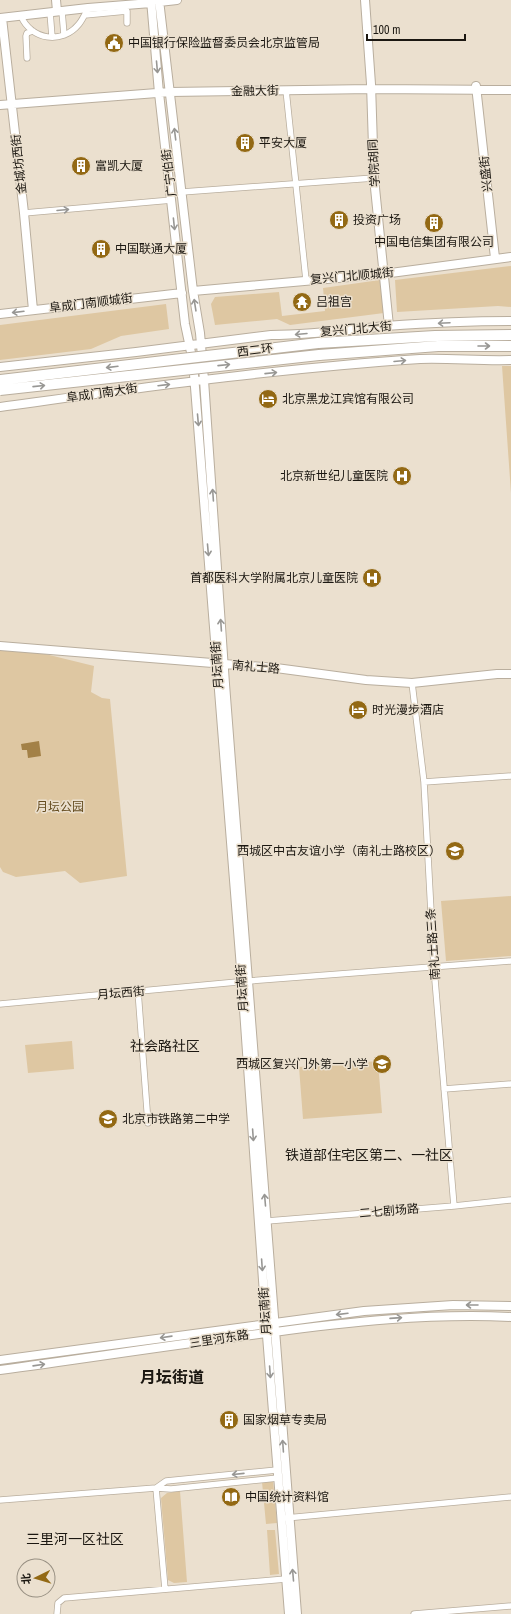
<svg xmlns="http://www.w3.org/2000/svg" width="511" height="1614" viewBox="0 0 511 1614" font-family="'Archivo Narrow','Noto Sans SC',sans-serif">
	<rect width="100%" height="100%" fill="#ebe0cf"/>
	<path fill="#dec7a2" d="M511 266V307L498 306 397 312 395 280Z
		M380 280 384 313 290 325 277 319 215 325 211 304 215 297 279 292 282 316 325 311 323 288Z
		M166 304 169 329 121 336 91 349 0 360V325Z
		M502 366H511V493Z
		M0 651H33L94 666 91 692 102 698 110 699 127 876 80 883 65 871 16 877 3 872 0 867Z
		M511 896V956L446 961 441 901Z
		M72 1041 74 1069 28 1073 25 1045Z
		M378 1061 382 1113 303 1119 299 1067Z
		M273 1481 277 1523 266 1524 262 1482Z
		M180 1491 187 1582 174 1583 168 1580 161 1498 167 1493Z
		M267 1530H275L279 1574 270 1575Z"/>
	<path fill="#a38147" d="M39 741 41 756 28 758 27 750H22L21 744Z"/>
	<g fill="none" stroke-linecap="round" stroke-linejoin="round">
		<g stroke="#b9ae9e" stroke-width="7">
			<path id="street" d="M62 11 64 35
				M50 12 52 37
				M85 15 127 11V23
				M21 16C31 40 62 45 79 24 83 19 85 14 88 8
				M27 58 26 36 27 33 33 31
				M286 90 306 280
				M182 192 374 178
				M24 213 172 200
				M412 683 424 782 434 968 454 1206
				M424 782 511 776
				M138 991 148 1123
				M0 1004 248 981 511 961
				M444 1089 511 1084
				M267 1221 454 1206 511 1200
				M156 1488 166 1481 277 1470
				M156 1488 165 1589
				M0 1500 156 1488 171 1489 278 1478
				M286 1518 511 1497
				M57 1614 58 1603 64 1598 286 1579
				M414 1614 511 1606"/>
		</g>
		<g stroke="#b9ae9e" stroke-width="10">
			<path id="secondary" d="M56 0 57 11
				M151 0 159 93 185 324 193 362 242 981 266 1323 289 1614
				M159 0 193 291 200 333 204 380 225 684 297 1614
				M365 0 371 84 374 178 389 326
				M159 2 177 0
				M0 18 88 8 151 3
				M2 18 24 213 33 310
				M476 86 495 258
				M0 105 170 92 371 89 511 90
				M193 291 383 274 511 257
				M0 314 182 293
				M0 367 136 352 271 335C310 335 348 330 386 326 428 323 470 321 511 321
				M137 370 192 363
				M0 407C140 388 280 368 420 359 450 358 481 361 511 360
				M0 646 276 668 366 680 412 683 497 674H511
				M0 1360 364 1311 453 1305 511 1306
				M0 1370C89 1358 178 1344 267 1333 348 1322 429 1313 511 1317"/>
		</g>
		<g stroke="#b9ae9e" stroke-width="12">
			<path id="highway" d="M318 343 435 336 511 335
				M319 355 438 346H511"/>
		</g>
		<use href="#street" stroke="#fff" stroke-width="5.5"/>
		<use href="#secondary" stroke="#fff" stroke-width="8"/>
		<use href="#highway" stroke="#fff" stroke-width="10"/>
		<g stroke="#b9ae9e" stroke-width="12" stroke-linecap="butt">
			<path id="highway-bridge" d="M0 380 318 343
				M0 390 319 355"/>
		</g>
		<use href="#highway-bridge" stroke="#fff" stroke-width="10"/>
	</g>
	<defs><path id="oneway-shaft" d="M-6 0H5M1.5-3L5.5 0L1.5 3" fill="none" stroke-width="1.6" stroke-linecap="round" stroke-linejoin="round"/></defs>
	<g stroke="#989794">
		<use href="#oneway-shaft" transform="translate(157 67) rotate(85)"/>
		<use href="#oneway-shaft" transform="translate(175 134) rotate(-97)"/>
		<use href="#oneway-shaft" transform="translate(63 210) rotate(-5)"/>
		<use href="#oneway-shaft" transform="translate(174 224) rotate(84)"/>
		<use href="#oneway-shaft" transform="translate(195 305) rotate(-99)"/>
		<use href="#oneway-shaft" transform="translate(18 312) rotate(173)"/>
		<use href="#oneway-shaft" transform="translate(444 323) rotate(177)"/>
		<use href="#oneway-shaft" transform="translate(301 334) rotate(175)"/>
		<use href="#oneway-shaft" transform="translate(484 346)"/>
		<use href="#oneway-shaft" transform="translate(400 361) rotate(-5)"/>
		<use href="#oneway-shaft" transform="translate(224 365) rotate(-6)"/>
		<use href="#oneway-shaft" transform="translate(112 367) rotate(173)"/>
		<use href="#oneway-shaft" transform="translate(271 373) rotate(-6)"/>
		<use href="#oneway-shaft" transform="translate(164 385) rotate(-7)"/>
		<use href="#oneway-shaft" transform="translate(39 386) rotate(-6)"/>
		<use href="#oneway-shaft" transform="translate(198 420) rotate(85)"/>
		<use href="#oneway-shaft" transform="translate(213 495) rotate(-94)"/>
		<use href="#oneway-shaft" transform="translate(208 550) rotate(85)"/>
		<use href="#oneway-shaft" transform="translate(221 625) rotate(-94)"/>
		<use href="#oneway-shaft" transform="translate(253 1135) rotate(86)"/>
		<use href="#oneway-shaft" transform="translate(265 1200) rotate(-95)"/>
		<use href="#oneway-shaft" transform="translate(262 1265) rotate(86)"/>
		<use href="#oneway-shaft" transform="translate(472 1305) rotate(-180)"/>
		<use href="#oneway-shaft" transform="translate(342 1314) rotate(173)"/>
		<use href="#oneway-shaft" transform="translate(396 1318) rotate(-4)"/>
		<use href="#oneway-shaft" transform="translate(166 1337) rotate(172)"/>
		<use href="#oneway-shaft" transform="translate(39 1365) rotate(-8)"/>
		<use href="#oneway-shaft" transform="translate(270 1372) rotate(86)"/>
		<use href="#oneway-shaft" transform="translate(283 1446) rotate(-94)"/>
		<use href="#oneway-shaft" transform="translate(238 1474) rotate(174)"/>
		<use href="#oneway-shaft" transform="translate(293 1575) rotate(-95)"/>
	</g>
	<defs>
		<g id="civic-disc" transform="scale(1)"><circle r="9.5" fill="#936914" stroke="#ebe0cf"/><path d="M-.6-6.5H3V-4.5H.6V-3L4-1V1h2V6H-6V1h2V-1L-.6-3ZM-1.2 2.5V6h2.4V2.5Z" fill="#fff"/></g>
		<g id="building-disc" transform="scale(1)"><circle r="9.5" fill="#936914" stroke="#ebe0cf"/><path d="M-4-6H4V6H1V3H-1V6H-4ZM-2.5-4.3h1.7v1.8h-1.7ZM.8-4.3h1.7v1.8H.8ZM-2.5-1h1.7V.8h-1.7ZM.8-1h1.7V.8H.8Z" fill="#fff"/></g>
		<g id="temple-disc" transform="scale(1)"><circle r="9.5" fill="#936914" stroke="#ebe0cf"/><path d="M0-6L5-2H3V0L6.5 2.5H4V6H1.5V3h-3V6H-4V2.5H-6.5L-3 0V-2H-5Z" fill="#fff"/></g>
		<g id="hotel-disc" transform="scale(1)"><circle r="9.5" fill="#936914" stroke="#ebe0cf"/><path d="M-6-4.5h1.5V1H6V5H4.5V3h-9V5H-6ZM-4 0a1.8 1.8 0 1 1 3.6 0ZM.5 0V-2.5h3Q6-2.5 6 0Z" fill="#fff"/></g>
		<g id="hospital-disc" transform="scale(1)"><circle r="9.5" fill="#936914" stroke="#ebe0cf"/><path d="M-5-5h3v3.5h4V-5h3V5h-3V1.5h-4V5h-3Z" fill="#fff"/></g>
		<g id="school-disc" transform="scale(1)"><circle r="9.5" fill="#936914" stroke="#ebe0cf"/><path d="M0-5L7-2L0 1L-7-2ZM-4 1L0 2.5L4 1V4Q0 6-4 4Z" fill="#fff"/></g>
		<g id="library-disc" transform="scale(1)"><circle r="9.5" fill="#936914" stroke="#ebe0cf"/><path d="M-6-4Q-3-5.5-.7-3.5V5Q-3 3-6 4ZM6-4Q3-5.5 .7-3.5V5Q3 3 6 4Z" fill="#fff"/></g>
	</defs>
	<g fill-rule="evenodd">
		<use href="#civic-disc" x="114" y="43"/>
		<use href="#building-disc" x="245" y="143"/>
		<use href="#building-disc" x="81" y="166"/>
		<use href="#building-disc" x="339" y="220"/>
		<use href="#building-disc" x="434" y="223"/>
		<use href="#building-disc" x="101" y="249"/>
		<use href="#temple-disc" x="302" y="302"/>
		<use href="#hotel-disc" x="268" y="399"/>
		<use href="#hospital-disc" x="402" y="476"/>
		<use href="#hospital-disc" x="372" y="578"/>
		<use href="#hotel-disc" x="358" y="710"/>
		<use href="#school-disc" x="455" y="851"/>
		<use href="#school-disc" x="382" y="1064"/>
		<use href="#school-disc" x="108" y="1119"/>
		<use href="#building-disc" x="229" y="1420"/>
		<use href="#library-disc" x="231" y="1497"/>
	</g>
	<g text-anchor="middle" stroke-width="3" stroke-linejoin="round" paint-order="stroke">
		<g font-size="12" fill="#1b1711" stroke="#ebe0cf" text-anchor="start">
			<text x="128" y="47">中国银行保险监督委员会北京监管局</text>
			<text x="259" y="147">平安大厦</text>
			<text x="95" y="170">富凯大厦</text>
			<text x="353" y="224">投资广场</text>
			<text x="434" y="246" text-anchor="middle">中国电信集团有限公司</text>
			<text x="115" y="253">中国联通大厦</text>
			<text x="316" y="306">吕祖宫</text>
			<text x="282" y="403">北京黑龙江宾馆有限公司</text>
			<text x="388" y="480" text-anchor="end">北京新世纪儿童医院</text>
			<text x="358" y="582" text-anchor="end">首都医科大学附属北京儿童医院</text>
			<text x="372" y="714">时光漫步酒店</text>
			<text x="441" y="855" text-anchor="end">西城区中古友谊小学（南礼士路校区）</text>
			<text x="368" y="1068" text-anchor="end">西城区复兴门外第一小学</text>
			<text x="122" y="1123">北京市铁路第二中学</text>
			<text x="243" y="1424">国家烟草专卖局</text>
			<text x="245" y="1501">中国统计资料馆</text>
		</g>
		<g font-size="12" fill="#1b1711" stroke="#ebe0cf">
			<text transform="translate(255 91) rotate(-1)" y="4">金融大街</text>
			<text transform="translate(374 163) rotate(-93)" y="4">学院胡同</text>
			<text transform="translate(19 164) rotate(-96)" y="4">金城坊西街</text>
			<text transform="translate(169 173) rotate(-97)" y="4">广宁伯街</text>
			<text transform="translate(486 174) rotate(-96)" y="4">兴盛街</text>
			<text transform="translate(352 276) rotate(-5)" y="4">复兴门北顺城街</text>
			<text transform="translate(91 303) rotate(-7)" y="4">阜成门南顺城街</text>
			<text transform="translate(356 329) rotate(-5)" y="4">复兴门北大街</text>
			<text transform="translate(255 350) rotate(-7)" y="4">西二环</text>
			<text transform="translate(102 393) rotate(-8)" y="4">阜成门南大街</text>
			<text transform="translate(217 665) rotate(-94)" y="4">月坛南街</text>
			<text transform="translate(256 667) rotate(5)" y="4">南礼士路</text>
			<text transform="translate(433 944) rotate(-94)" y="4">南礼士路三条</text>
			<text transform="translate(242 988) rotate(-94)" y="4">月坛南街</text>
			<text transform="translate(121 993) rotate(-5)" y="4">月坛西街</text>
			<text transform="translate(389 1211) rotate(-5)" y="4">二七剧场路</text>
			<text transform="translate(265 1311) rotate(-94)" y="4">月坛南街</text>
			<text transform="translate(219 1339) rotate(-9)" y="4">三里河东路</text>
		</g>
		<g font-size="12" fill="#654c1f" stroke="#ebe0cf">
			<text x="60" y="811">月坛公园</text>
		</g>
		<g font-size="14" fill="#1b1711" stroke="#ebe0cf">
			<text x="165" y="1051">社会路社区</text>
			<text x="369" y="1160">铁道部住宅区第二、一社区</text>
			<text x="75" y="1544">三里河一区社区</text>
		</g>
		<g font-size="16" font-weight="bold" fill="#1b1711" stroke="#ebe0cf">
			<text x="172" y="1383">月坛街道</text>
		</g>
	</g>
	<g transform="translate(36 1578) rotate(265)"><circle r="19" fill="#ebe0cf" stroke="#989083"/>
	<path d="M0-3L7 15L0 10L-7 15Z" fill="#936914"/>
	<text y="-6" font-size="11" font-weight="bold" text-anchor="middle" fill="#1b1711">北</text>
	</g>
	<path d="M367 34v6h98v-6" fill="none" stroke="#1b1711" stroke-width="2"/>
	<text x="373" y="34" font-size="12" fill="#1b1711" stroke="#ebe0cf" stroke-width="3" paint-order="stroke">100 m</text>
</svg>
